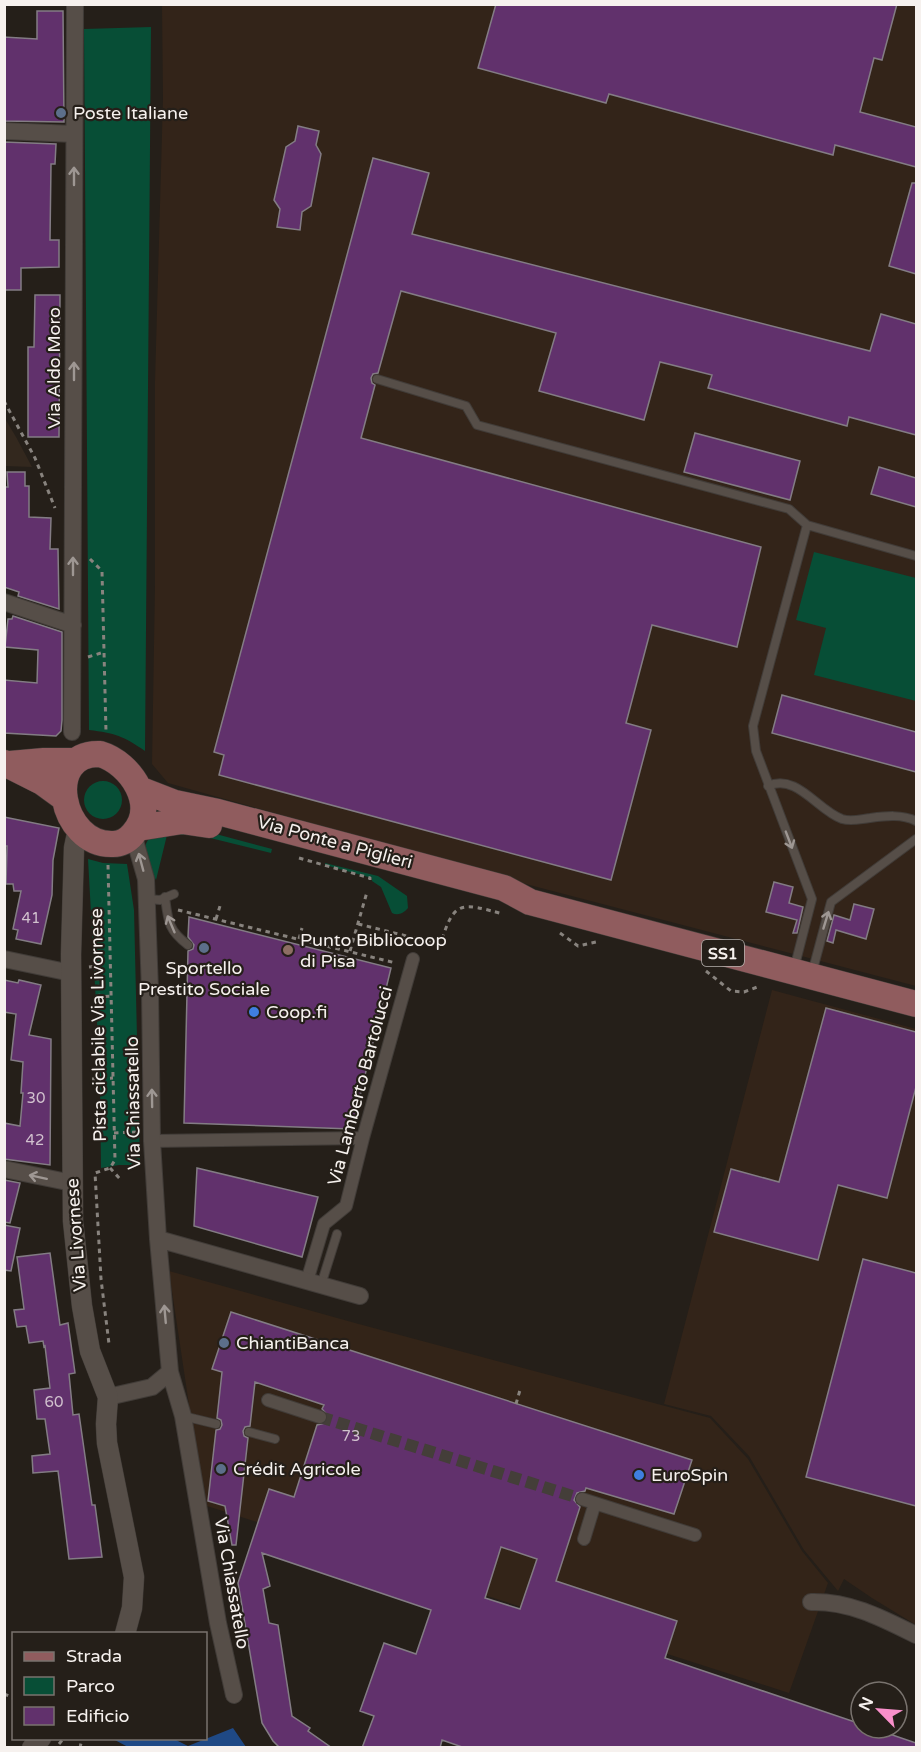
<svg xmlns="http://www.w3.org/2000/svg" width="921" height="1752" viewBox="0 0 921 1752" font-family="'Varela Round',sans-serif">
	<rect width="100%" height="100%" fill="#251f19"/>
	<path fill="#332418" d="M169 1271 355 1323 710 1418 748 1459 802 1551 828 1583 789 1693 204 1505Z"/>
	<path fill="#332419" d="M162 5H916V986L522 883 168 783 152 764 155 586V382L163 99Z
		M772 990 916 1029V1625L872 1598 844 1579 838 1591 804 1550 749 1456 711 1416 664 1404Z"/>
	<path fill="#33281e" d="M4 417 16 437 32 467 5 466Z"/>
	<path fill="#074e36" d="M151 27 145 751C123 736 115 733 89 730L84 29Z
		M814 552 916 578V701L814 675 826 628 796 620Z
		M84 800a19 19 0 1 1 38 0a19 19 0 1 1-38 0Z
		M175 828 201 830 272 849 271 853 198 835H167L156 880C141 852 137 834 175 828Z
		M88 859 103 863 127 864 134 910 140 1165H119L101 1168 100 1076Z
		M325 863 378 876 407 896 408 908C404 913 398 916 392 913L381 887 372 881V878L325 865Z"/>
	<path fill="#1f4985" d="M233 1728 246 1747H128L113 1739H174L188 1746Z"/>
	<path fill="#61316c" stroke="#837c84" stroke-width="1.5" fill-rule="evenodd" d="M496 4H897L882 60 874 58 860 112 916 127V167L835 145 833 155 609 94 606 103 478 68Z
		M37 11H63L64 122 4 121V37L37 39Z
		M298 126 319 131 316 145 321 154 311 206 302 212 300 230 277 227 280 209 274 200 286 147 295 141Z
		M4 142 56 144 55 164H51L50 240H59V267L21 268V290H4Z
		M373 158 429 173 412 234 870 351 881 314 916 324V435L849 417 847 426 708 388 712 375 660 362 644 420 539 391 556 333 401 291 378 373 373 374 371 378 372 383 375 385 361 438 761 547 737 647 652 625 626 723 651 730 611 880 219 775 224 755 214 752Z
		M912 183H916V274L889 266Z
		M35 295H60L59 437H28V347H34Z
		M695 433 800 461 790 500 684 472Z
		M879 467 916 478V507L871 494Z
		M7 472H25V486H29V517L51 518 50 549H58L59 609 18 596 19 592 4 587V487H8Z
		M13 616 62 632V720L61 731 56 736 4 733V680L37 683 38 650 5 647 8 619H12Z
		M782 695 916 732V772L772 733Z
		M4 817 59 828 53 860 52 895 41 944 16 939 18 930 13 929 21 891H14L13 884H6L7 846H4Z
		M774 882 793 887 789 903 803 907 797 933H793L797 920 766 912Z
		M854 904 874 909 866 939 836 930 833 943 827 941 834 915 850 920Z
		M189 917 391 968 352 1129 184 1123 188 951 193 949 194 945 188 937Z
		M4 980 18 983 19 980 41 985 29 1035 51 1039 50 1165 4 1159V1123L20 1126 23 1093H21L23 1062 11 1060 16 1014 4 1012Z
		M826 1008 916 1032V1087L887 1198 838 1185 818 1260 714 1232 731 1169 779 1182Z
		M197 1168 318 1197 302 1257 194 1226Z
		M4 1180 20 1183 10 1223 4 1222Z
		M4 1225 20 1228 11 1271 4 1270Z
		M50 1253 60 1325 68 1323 75 1373 69 1374 73 1415 79 1414 92 1505H95L102 1557 69 1559 58 1471 33 1473 32 1456 50 1454 45 1419H37L34 1390 50 1388 45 1346 44 1347 43 1341 29 1343 26 1326 17 1327 14 1310 24 1309 17 1257Z
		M863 1259 916 1273V1506L806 1477Z
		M231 1312 692 1460 674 1514 586 1488 585 1491 577 1493 574 1500 580 1507 556 1581 677 1621 665 1658 861 1724V1728H872L916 1743V1748H465L442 1740 440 1748H362L374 1716 360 1711 384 1643 416 1654 431 1610 262 1553 270 1586 263 1589 269 1623 278 1625 292 1716 310 1728 308 1731 332 1748H280L273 1741 262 1723 238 1583 269 1489 294 1497 317 1425 325 1423 328 1416 322 1409 324 1405 255 1382 250 1426 245 1427 243 1431 244 1436 248 1438 236 1545H232L225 1506 208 1501 216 1430 220 1429 222 1425 221 1420 217 1418 222 1372 212 1369ZM501 1547 537 1559 520 1609 485 1598Z"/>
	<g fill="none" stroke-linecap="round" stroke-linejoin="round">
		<path stroke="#443e39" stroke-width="12" stroke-dasharray="12 6" stroke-linecap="butt" d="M320 1417 582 1499"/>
		<g stroke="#413c38" stroke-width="10">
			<path id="service" d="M377 379 466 406 477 425 789 509 807 525
				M768 786C797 773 817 810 842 819 852 822 860 819 870 818 886 816 902 814 916 821
				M165 897C168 921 168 930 188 945
				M147 899 160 900 174 894
				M794 969 812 899 756 751 753 726 807 525 916 556
				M812 973 831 902 916 839
				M321 1285 337 1234
				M183 1416 216 1424
				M249 1432 275 1439"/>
		</g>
		<g stroke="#413c38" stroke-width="14">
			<path id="pedestrian" d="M152 1141 363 1138
				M307 1281 324 1224 346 1206 363 1138 413 959
				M268 1400 320 1417
				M582 1499 695 1535
				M584 1539 595 1503"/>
		</g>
		<g stroke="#413c38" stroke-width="18">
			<path id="minor" d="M4 131 74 134
				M4 602 73 625
				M72 732 75 4
				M133 834 146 879 150 991 152 1141 158 1239 170 1372 183 1416 218 1623 234 1695
				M4 959 71 973
				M4 1169 72 1183
				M158 1239 360 1296
				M108 1397 152 1387 170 1372
				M811 1602C850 1601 882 1618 916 1635"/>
		</g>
		<g stroke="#413c38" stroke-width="21">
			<path id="tertiary" d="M78 829 74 848 71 954 73 1221 82 1306 90 1351 108 1397 106 1424 107 1443 134 1577 132 1608 125 1634
				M32 1748 41 1738"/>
		</g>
		<g stroke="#413c38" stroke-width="27">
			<path id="primary" d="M100 754C131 763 159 806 133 834 128 840 121 844 113 844 60 846 42 752 100 754Z
				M4 763 42 782 64 798
				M10 764 44 761H76
				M139 789 175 803 218 812 504 888 530 902 916 1004
				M138 828 182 821 209 825"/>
		</g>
		<path stroke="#88837e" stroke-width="3" stroke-dasharray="4.5 4.5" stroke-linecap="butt" d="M4 401 35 458 55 508
			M90 559 102 571 106 732
			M88 657 104 652
			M299 858 370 878V880
			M108 865 115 1160 110 1168 95 1173 101 1279 109 1344
			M178 910 396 963
			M216 919 220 906
			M358 924 439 944 441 943C454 899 462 903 503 914
			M560 933 578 946 596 942
			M299 939 302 928
			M350 951 367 892
			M89 967 97 966 99 997 111 996
			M706 971 731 991 744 992 760 986
			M92 1079 113 1078
			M114 1133 137 1132
			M110 1168 121 1180
			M516 1404 520 1390
			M4 1694 14 1698
			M59 1744 64 1738
			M80 1748 82 1738"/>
		<use href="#service" stroke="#564e48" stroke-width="8"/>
		<use href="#pedestrian" stroke="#564e48" stroke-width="12"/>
		<use href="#minor" stroke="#564e48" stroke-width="16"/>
		<use href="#tertiary" stroke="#564e48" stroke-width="20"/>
		<use href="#primary" stroke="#905c5e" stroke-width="26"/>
	</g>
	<defs><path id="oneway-shaft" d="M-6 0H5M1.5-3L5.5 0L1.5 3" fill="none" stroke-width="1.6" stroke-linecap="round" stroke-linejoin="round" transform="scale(1.5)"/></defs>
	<g stroke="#9e9793">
		<use href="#oneway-shaft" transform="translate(74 176) rotate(-90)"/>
		<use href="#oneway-shaft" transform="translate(74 371) rotate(-90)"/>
		<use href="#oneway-shaft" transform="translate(73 566) rotate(-90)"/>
		<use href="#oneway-shaft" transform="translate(789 840) rotate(69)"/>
		<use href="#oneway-shaft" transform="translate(141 862) rotate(-105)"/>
		<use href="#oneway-shaft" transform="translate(826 920) rotate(-73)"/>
		<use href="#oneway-shaft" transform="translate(171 924) rotate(-113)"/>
		<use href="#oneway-shaft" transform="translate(152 1098) rotate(-91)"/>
		<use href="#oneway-shaft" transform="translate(38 1177) rotate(-168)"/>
		<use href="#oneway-shaft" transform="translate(165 1314) rotate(-95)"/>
	</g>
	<g fill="#5c6f8a" stroke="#251f19" stroke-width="2">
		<circle cx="61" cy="113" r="6"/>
		<circle cx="204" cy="948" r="6"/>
		<circle cx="224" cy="1343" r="6"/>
		<circle cx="221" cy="1469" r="6"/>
	</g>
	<circle fill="#8d6e63" stroke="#251f19" stroke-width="2" cx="288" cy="950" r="6"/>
	<g fill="#3f7fe0" stroke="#251f19" stroke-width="2">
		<circle cx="254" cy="1012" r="6"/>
		<circle cx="639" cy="1475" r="6"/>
	</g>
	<g text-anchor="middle" stroke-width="4.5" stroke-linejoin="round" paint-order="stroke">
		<g font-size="15" fill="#d1c1ce">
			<text x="31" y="923">41</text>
			<text x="36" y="1103">30</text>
			<text x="35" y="1145">42</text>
			<text x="54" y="1407">60</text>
			<text x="351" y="1441">73</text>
		</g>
		<rect fill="#251f19" stroke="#b7b2ae" stroke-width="1.5" x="702" y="940" width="42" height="26" rx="4.5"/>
		<g font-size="16" font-weight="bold" fill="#f6f1ee">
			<text x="723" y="959">SS1</text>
		</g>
		<g font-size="18" fill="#f6f1ee" stroke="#251f19" text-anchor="start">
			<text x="73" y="119">Poste Italiane</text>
			<text x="300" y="946">Punto Bibliocoop<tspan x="300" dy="21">di Pisa</tspan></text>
			<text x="204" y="974" text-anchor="middle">Sportello<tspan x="204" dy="21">Prestito Sociale</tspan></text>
			<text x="266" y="1018">Coop.fi</text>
			<text x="236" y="1349">ChiantiBanca</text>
			<text x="233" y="1475">Crédit Agricole</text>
			<text x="651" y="1481">EuroSpin</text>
		</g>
		<g font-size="18" fill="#f6f1ee" stroke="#251f19">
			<text transform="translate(54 368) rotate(-90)" y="6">Via Aldo Moro</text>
			<text transform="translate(335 842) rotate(15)" y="6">Via Ponte a Piglieri</text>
			<text transform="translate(98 1025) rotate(-91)" y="6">Pista ciclabile Via Livornese</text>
			<text transform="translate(360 1086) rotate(-75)" y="6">Via Lamberto Bartolucci</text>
			<text transform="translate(133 1103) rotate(-91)" y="6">Via Chiassatello</text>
			<text transform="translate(76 1235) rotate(-94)" y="6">Via Livornese</text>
			<text transform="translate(232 1583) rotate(80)" y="6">Via Chiassatello</text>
		</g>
	</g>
	<rect width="921" height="1752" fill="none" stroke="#f6f1ee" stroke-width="12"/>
	<rect x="12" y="1632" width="195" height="108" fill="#251f19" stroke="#79736e" stroke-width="1.5"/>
	<rect x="24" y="1652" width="30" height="9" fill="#905c5e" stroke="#79736e" stroke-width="1.5"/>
	<text x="66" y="1662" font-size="18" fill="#f6f1ee">Strada</text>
	<rect x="24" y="1677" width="30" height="18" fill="#074e36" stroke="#79736e" stroke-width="1.5"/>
	<text x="66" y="1692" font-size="18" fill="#f6f1ee">Parco</text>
	<rect x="24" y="1707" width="30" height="18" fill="#61316c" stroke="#79736e" stroke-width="1.5"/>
	<text x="66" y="1722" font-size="18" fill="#f6f1ee">Edificio</text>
	<g transform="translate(879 1710) rotate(295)"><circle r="28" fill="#251f19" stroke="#79736e" stroke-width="1.5"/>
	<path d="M0-4.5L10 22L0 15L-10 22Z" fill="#f98fca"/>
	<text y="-9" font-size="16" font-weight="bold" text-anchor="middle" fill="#f6f1ee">N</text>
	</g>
</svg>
